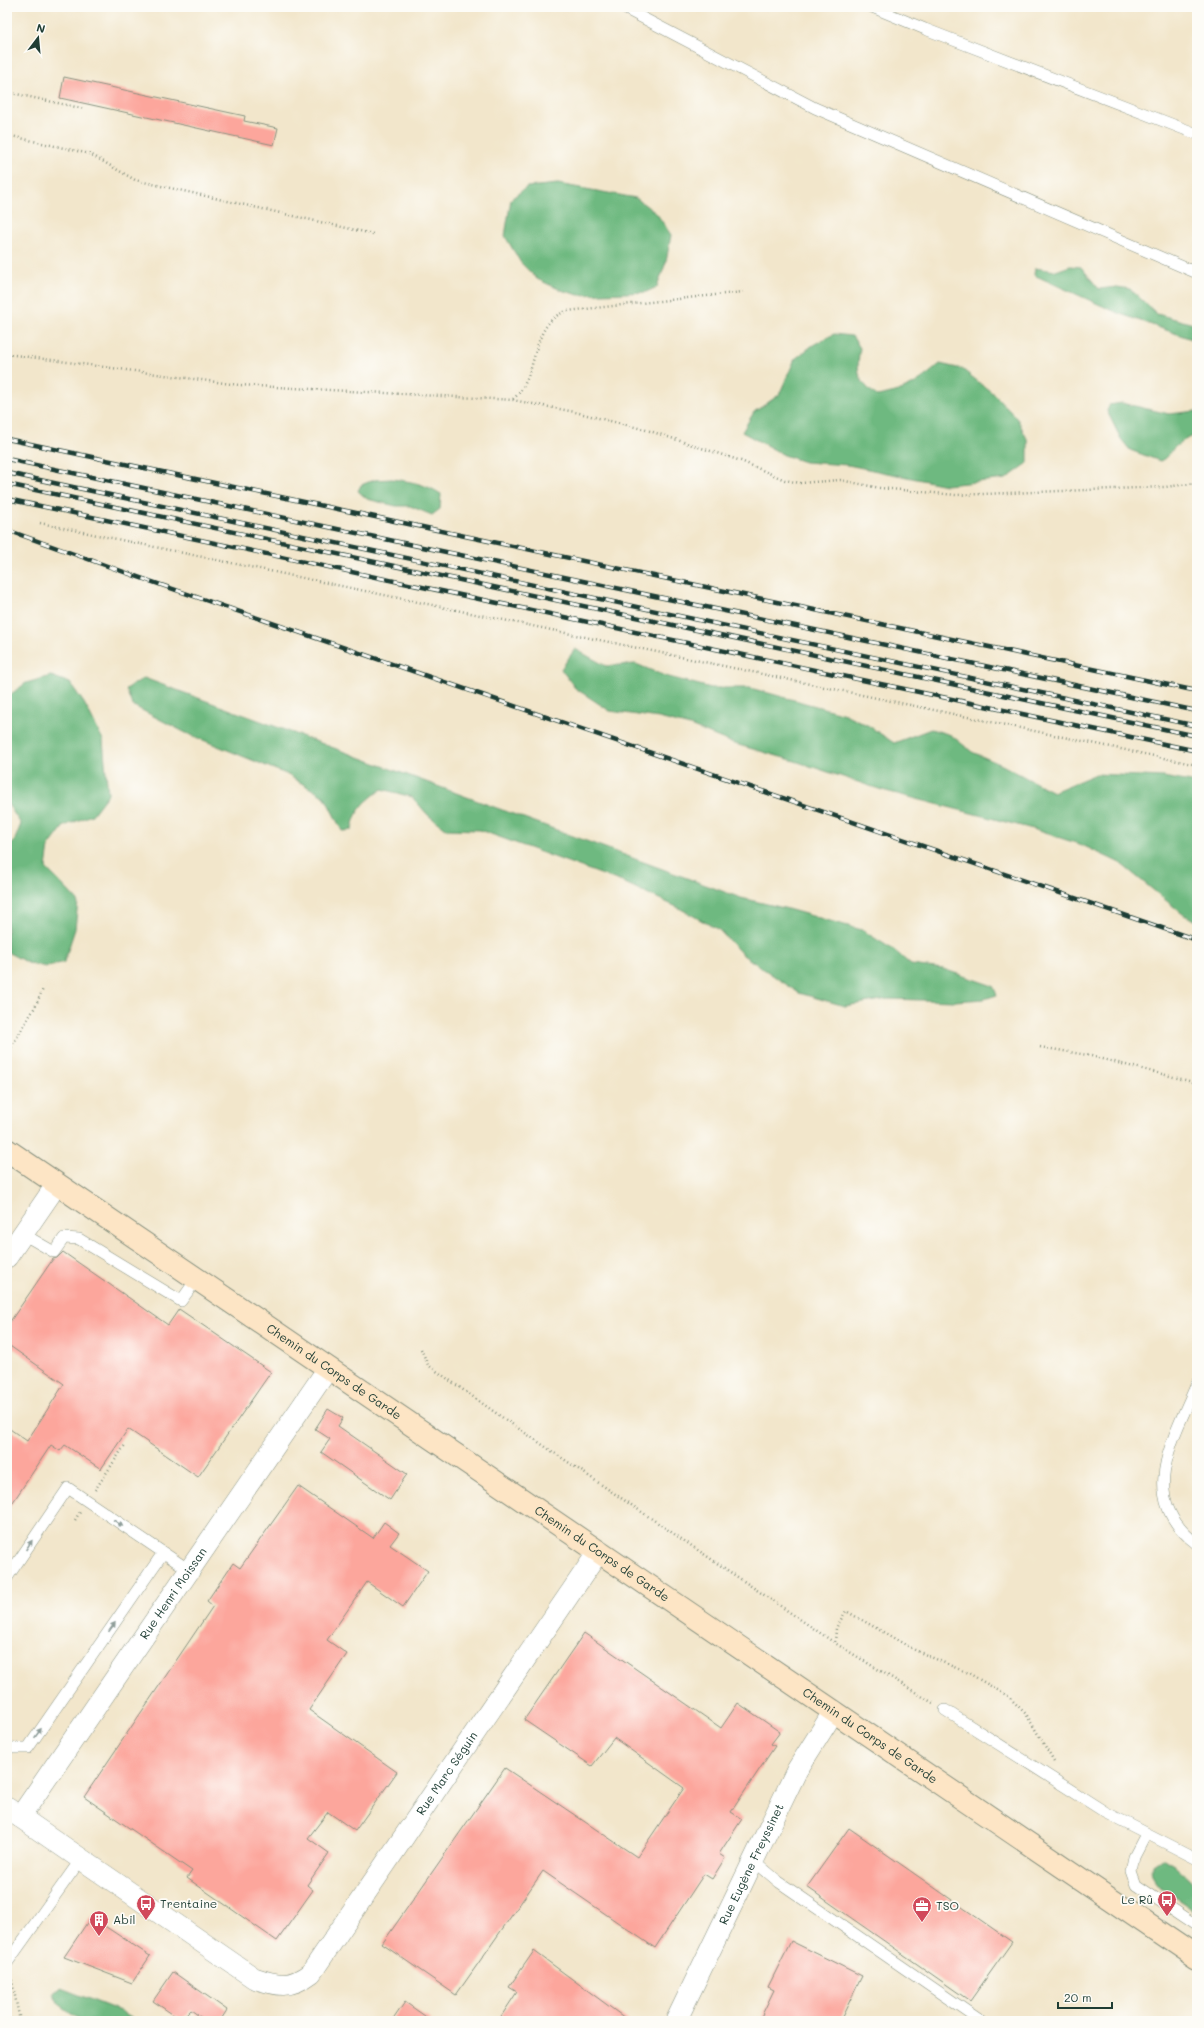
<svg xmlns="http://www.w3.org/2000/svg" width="1204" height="2028" viewBox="0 0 1204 2028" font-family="Mali,sans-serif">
	<rect width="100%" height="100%" fill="#fdfcf7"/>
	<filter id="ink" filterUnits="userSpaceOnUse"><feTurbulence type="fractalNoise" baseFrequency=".025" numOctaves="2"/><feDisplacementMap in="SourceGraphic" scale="8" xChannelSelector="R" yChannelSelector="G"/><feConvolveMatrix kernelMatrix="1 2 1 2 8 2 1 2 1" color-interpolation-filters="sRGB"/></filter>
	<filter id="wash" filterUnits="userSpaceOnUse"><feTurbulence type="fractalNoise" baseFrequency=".012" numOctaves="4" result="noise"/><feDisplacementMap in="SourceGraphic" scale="16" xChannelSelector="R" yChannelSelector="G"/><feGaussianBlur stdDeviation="0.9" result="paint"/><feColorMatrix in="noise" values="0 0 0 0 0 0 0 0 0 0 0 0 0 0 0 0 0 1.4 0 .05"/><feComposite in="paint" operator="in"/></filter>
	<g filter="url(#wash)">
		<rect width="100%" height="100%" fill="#f2e6cb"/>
		<path fill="#6eb980" stroke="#467b5a" d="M558 184 636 198 657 214 671 235 666 262 657 287 646 292 579 295 561 290 537 279 521 263 505 236 511 199 527 187Z
			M1070 266 1081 267 1099 289 1117 287 1130 289 1157 314 1197 325V341L1118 313 1034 275 1035 268 1056 271Z
			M834 334 852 336 860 348C856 373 857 380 877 396 906 391 918 383 940 364L962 369 995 395 1018 420 1028 441V463L1006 479 946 485 848 465 805 462 784 455 742 432 754 412 779 395 795 359 813 345Z
			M1122 403 1169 414 1197 411V435C1188 438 1181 441 1174 448 1169 453 1167 458 1160 461L1130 450 1121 439 1107 411 1109 405Z
			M392 479C409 481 426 484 441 494L440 509 432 515 410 506H396L367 499 358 491 361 485 374 480Z
			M575 649 606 666 636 664 665 676 711 688H750L845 714 869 726 894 743 931 729 951 735 972 752 1002 765 1053 792 1096 774 1163 777 1197 783V921L1184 915 1120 863 1082 845 1033 829 882 790 795 761 735 744 690 726 659 718 610 711 575 688 561 669Z
			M51 676 70 683 84 703 103 740 108 794 92 815 64 826 49 846 46 868 78 901 75 929 64 962 46 967 28 963 7 952V845L14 842 21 824 7 803V697L26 683Z
			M144 678 741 898 784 908 862 930 895 951 911 965 943 969 993 986 997 995 984 999 955 1001 888 999 845 1006 799 993 743 955 719 930 679 908 625 883 480 830 446 829 428 815 412 797 382 789C367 800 354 810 352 830L342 831 325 797 286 774 186 733 132 705 126 689Z
			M1162 1859 1177 1868 1197 1887V1914C1181 1898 1159 1893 1150 1871L1153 1865Z
			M61 1988 120 2011 137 2021H82L59 2004 53 1993Z"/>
		<g id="blocks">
			<path fill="#fca69c" d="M64 77 245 116 244 121 278 128 274 145 60 98Z
				M63 1252 168 1325 179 1309 271 1372 198 1477 128 1429 101 1469 65 1445 60 1451 51 1445 7 1511V1427L27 1441 64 1384 7 1344V1326L53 1259 57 1258Z
				M328 1409 343 1418 338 1426 407 1474 390 1500 321 1452 330 1439 315 1429Z
				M298 1486 373 1538 384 1522 399 1533 390 1545 428 1571 403 1607 367 1582 327 1640 347 1654 309 1710 397 1772 355 1831 328 1812 308 1838 329 1853 307 1885 313 1890 277 1941 187 1878 192 1871 84 1797 213 1606 207 1601 233 1563 240 1568Z
				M584 1633 721 1728 738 1703 780 1732 771 1744 775 1746 731 1812 742 1819 719 1854 725 1858 712 1879 704 1874 655 1948 543 1871 456 1995 382 1944 505 1768 637 1857 684 1788 614 1738 592 1766 524 1720Z
				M849 1828 1012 1942 970 2001 807 1887Z
				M91 1917 150 1956 132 1983 64 1957Z
				M791 1941 862 1976 840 2021H759L774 1990 768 1987Z
				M534 1951 629 2021H498L517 1992 509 1987Z
				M173 1972 227 2010 220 2021H206L191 2010 181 2020 153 2001Z
				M405 2002 432 2021H392Z"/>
		</g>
	</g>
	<g filter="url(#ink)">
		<use href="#blocks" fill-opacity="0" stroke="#889280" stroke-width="1"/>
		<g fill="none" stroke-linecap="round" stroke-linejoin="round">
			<g stroke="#889280" stroke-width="12">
				<path id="lane" d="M622 7 815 108 1197 273
					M872 7 925 29 1197 134
					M23 1234 54 1252 64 1238 79 1239 181 1301 196 1280
					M1197 1383C1174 1439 1135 1498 1197 1544
					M7 1578 68 1488 189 1570
					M945 1710 1105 1812 1197 1859
					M7 1746 10 1748H28L163 1553
					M1146 1834 1134 1857 1131 1871 1136 1885 1197 1926
					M754 1861 779 1882 981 2021
					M7 1963 81 1859"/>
			</g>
			<g stroke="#889280" stroke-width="22">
				<g id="street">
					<path d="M7 1257 57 1184"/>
					<path id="s1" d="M7 1808 254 1978C278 1986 290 1989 311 1973L599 1551"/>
					<path id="s2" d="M20 1817 327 1370"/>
					<path id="s3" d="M676 2021 797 1770 834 1711"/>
				</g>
			</g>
			<g stroke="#889280" stroke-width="24">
				<g id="secondary">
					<path id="s4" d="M7 1150 1197 1958"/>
				</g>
			</g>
			<path stroke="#889280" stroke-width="2.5" stroke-dasharray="1 3" stroke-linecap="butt" d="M7 92 85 109
				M7 135 90 154 135 180 373 234
				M7 354 239 385 513 400 575 412 650 431 741 461 785 480 800 483 840 480 880 488 956 495 1165 487 1197 483
				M513 399C541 376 528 323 567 311L743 292
				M40 523 1197 765
				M1040 1047 1087 1055 1197 1083
				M7 1054 35 1007 43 989
				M421 1349 428 1365 503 1418 835 1643
				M95 1490 125 1445
				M75 1520 80 1512
				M933 1703 835 1643 836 1628 846 1611 915 1650 970 1674 1008 1696 1026 1714 1054 1761
				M11 1976 20 2021
				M7 2018 20 2021"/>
			<use href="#lane" stroke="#fff" stroke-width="11"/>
			<use href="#street" stroke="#fff" stroke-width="21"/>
			<use href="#secondary" stroke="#fde5c5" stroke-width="22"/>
			<g stroke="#1f3d34" stroke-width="4.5">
				<path id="rail" d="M7 439 1197 691
					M7 459 1197 711
					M7 473 1197 726
					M7 484 1197 736
					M7 499 1197 751
					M7 530 138 577 1197 940"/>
			</g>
			<use href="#rail" stroke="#fdfcf7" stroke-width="3" stroke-dasharray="9" stroke-linecap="butt"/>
		</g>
		<defs><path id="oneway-solid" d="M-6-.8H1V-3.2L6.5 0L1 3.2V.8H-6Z"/></defs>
		<g fill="#8f9e9a">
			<use href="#oneway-solid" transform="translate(118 1523) rotate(34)"/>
			<use href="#oneway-solid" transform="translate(29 1545) rotate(-56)"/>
			<use href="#oneway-solid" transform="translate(112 1627) rotate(-55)"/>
			<use href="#oneway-solid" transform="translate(38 1733) rotate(-55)"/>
		</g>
	</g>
	<defs>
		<g id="bus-pin" transform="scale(1)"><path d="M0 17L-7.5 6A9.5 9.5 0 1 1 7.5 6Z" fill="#d1495b" stroke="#fdfcf7"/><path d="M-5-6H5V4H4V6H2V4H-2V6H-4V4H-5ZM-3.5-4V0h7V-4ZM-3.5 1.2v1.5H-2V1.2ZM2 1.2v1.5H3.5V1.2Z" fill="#fff"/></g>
		<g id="office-pin" transform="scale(1)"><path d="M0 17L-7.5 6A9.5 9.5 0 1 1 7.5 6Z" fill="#d1495b" stroke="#fdfcf7"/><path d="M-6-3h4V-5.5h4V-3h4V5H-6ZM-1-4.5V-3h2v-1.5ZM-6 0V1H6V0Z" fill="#fff"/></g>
		<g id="building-pin" transform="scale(1)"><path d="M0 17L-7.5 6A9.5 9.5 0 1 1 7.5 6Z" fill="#d1495b" stroke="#fdfcf7"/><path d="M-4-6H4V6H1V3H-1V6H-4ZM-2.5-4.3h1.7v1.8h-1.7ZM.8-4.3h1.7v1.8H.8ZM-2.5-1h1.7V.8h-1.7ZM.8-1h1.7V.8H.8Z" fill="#fff"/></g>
	</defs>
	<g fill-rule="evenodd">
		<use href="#bus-pin" x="1167" y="1900"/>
		<use href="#bus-pin" x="146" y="1904"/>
		<use href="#office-pin" x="922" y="1906"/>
		<use href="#building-pin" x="99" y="1920"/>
	</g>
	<g text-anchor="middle" stroke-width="3.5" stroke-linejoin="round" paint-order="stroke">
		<g font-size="12" fill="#1f3d34" stroke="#fdfcf7">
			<text dy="4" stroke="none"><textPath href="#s4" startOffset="395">Chemin du Corps de Garde</textPath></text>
			<text dy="4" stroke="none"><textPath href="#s4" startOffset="719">Chemin du Corps de Garde</textPath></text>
			<text dy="4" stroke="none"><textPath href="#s2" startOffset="271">Rue Henri Moissan</textPath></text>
			<text dy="4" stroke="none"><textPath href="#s4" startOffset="1043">Chemin du Corps de Garde</textPath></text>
			<text dy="4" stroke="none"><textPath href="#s1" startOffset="602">Rue Marc Séguin</textPath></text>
			<text dy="4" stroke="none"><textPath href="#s3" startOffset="174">Rue Eugène Freyssinet</textPath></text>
		</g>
		<g font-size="12" fill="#1f3d34" stroke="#fdfcf7" text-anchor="start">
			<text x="1153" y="1904" text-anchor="end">Le Rû</text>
			<text x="160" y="1908">Trentaine</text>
			<text x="936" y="1910">TSO</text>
			<text x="113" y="1924">Abil</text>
		</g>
	</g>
	<rect width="1204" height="2028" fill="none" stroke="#fdfcf7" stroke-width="24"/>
	<g transform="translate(38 38) rotate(16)" stroke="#fdfcf7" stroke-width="3" paint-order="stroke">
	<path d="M0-3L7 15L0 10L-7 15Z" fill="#1f3d34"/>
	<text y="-6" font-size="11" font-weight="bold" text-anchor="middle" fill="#1f3d34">N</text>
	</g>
	<path d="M1058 2002v6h54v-6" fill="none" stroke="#1f3d34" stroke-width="2"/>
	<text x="1064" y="2002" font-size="12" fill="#1f3d34" stroke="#fdfcf7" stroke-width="3" paint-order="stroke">20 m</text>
</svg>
